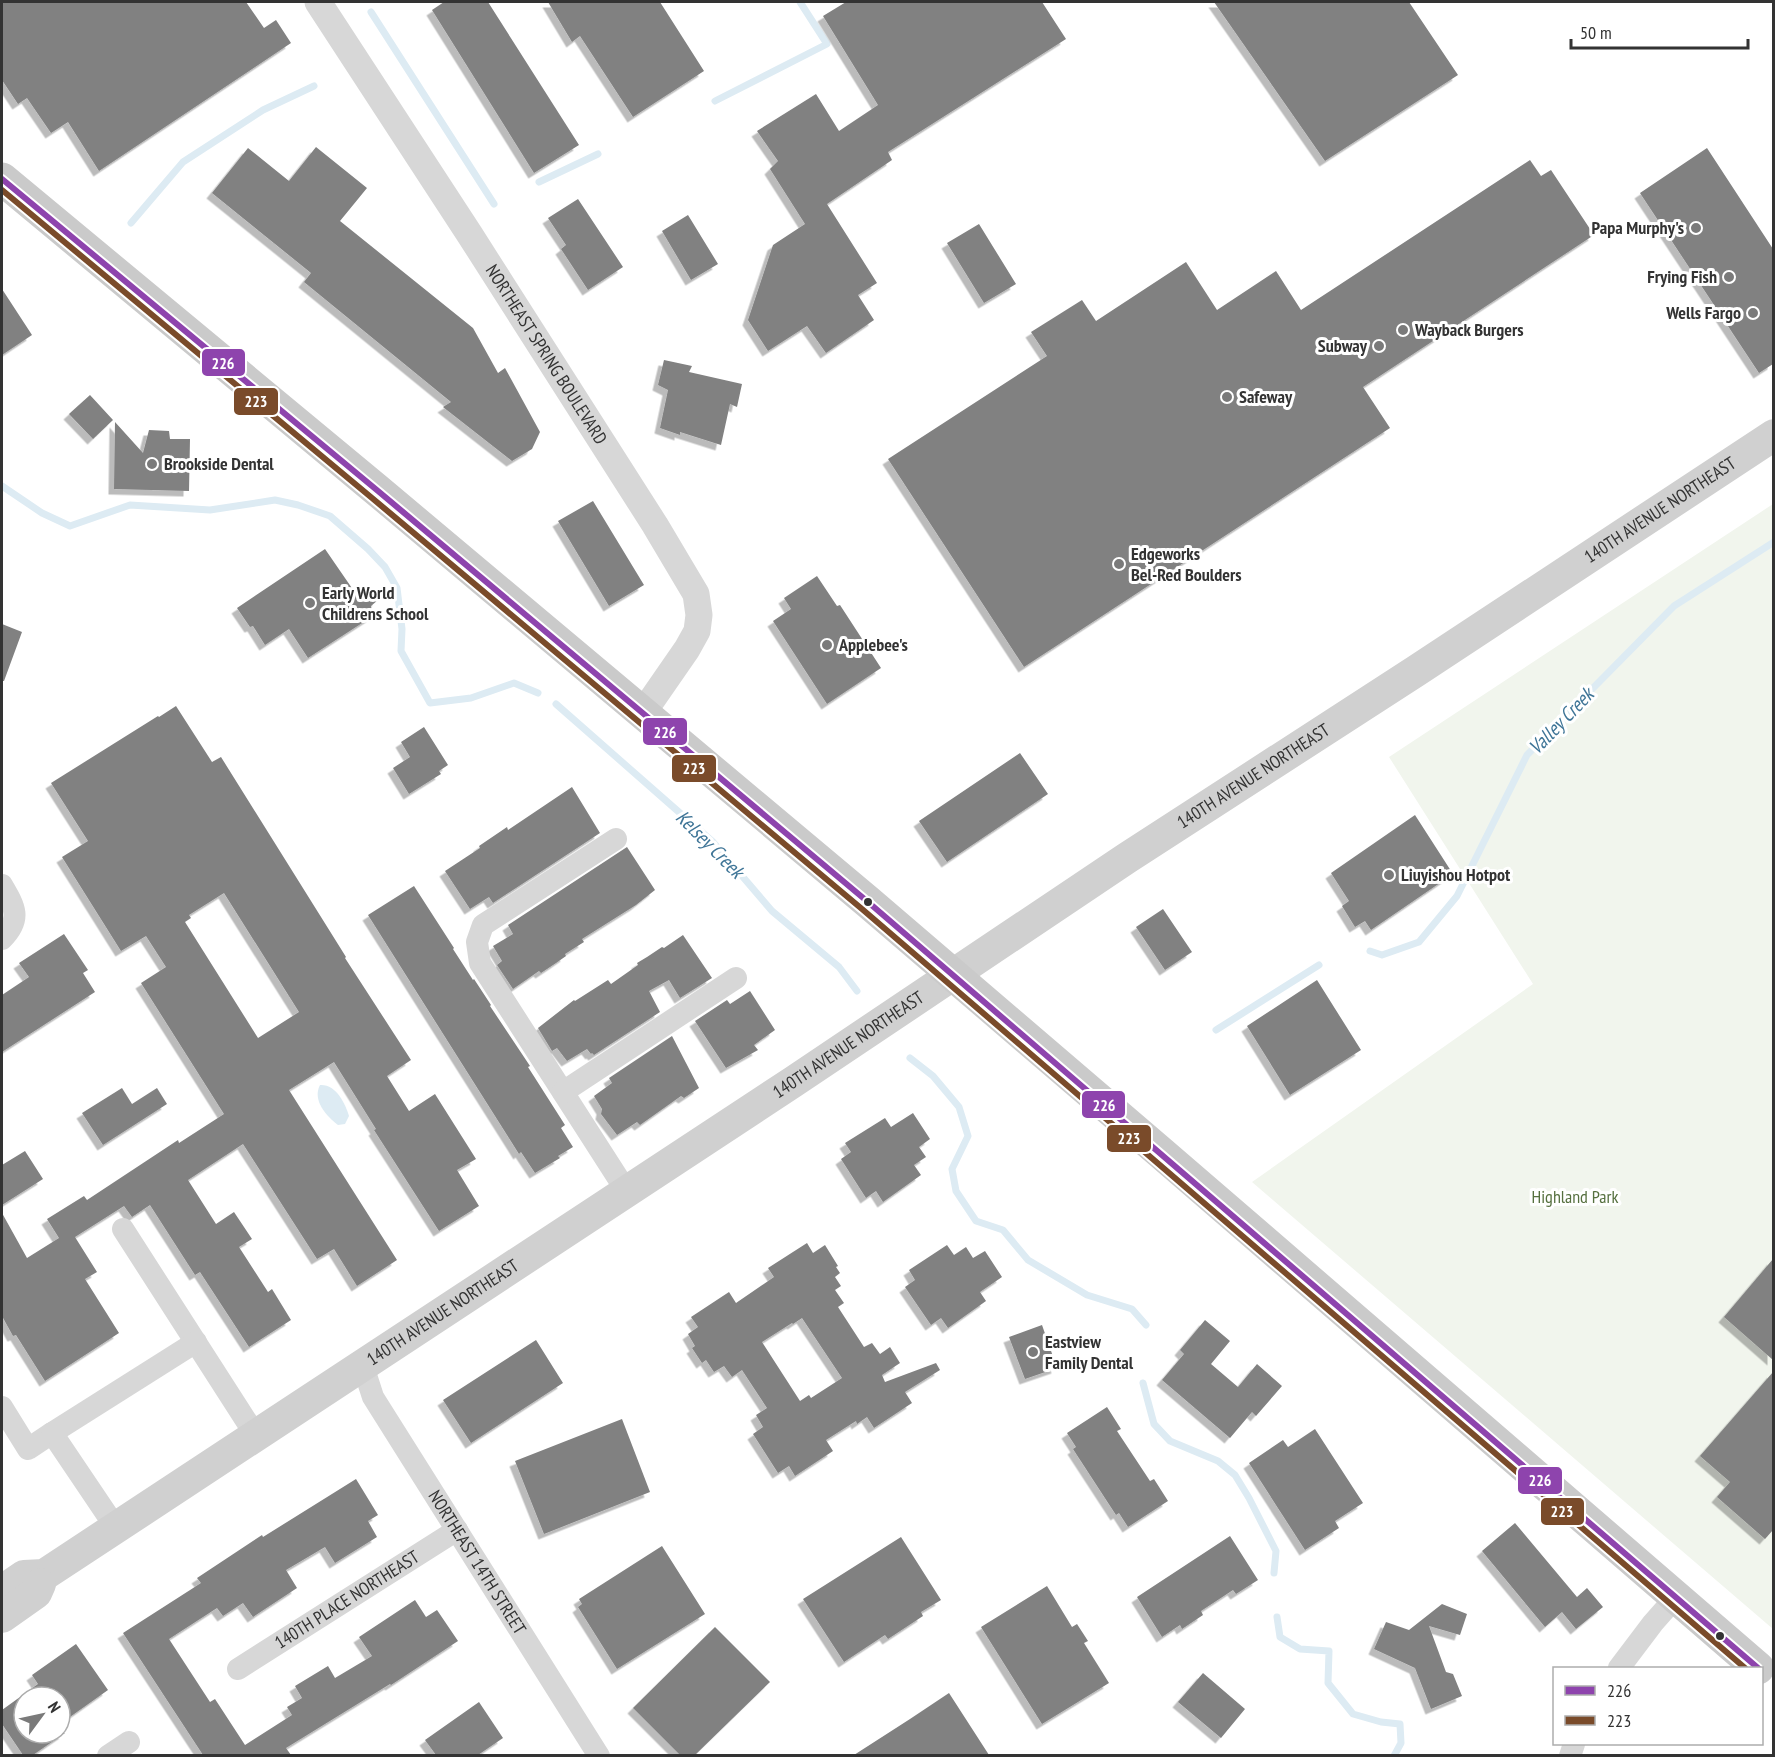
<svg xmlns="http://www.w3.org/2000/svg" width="1775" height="1757" viewBox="0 0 1775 1757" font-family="'PT Sans Narrow',sans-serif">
	<defs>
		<filter id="shadow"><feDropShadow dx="-5.5" dy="5.5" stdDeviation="0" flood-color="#0004"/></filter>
	</defs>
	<rect width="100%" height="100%" fill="#fff"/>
	<path fill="#f1f5ed" d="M1773 504V1629L1252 1182 1533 984 1389 757Z"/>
	<path fill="#ddebf3" d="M320 1085C336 1084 345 1103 349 1116L345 1124 338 1125C326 1116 312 1100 320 1085Z"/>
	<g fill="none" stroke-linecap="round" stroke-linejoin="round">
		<path stroke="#ddebf3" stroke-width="7" d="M371 12 494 204
			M715 101 827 44 800 2
			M539 182 598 154
			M131 223 183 162 263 110 314 86
			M2 486 42 513 70 526 130 505 210 510 275 500 298 505 330 516 368 549 385 567 397 588 402 629 401 651 430 703 471 698 514 683 538 693
			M556 704 713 842 772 911 839 967 857 991
			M1370 951 1382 955 1419 942 1457 896 1527 755 1674 606 1774 542
			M1216 1030 1319 965
			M910 1058 933 1076 959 1107 968 1136 952 1169 956 1191 976 1221 1003 1230 1028 1260 1087 1295 1132 1309 1146 1325
			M1143 1383 1154 1424 1170 1441 1218 1461 1235 1475 1249 1498 1276 1551 1274 1573
			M1277 1617 1280 1637 1300 1649 1329 1651 1328 1683 1353 1714 1381 1722 1400 1724 1401 1743 1394 1756"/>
	</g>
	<path fill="#818181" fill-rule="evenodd" filter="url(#shadow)" d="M2 2H246L264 28 276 20 291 43 99 171 68 122 51 133 27 98 18 104 2 80Z
		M444 2H488L579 145 534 173 432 10Z
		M548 2H660L704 71 633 117 580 36 572 42Z
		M846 2H1042L1066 39 888 152 892 160 827 204 877 283 858 295 874 320 826 353 807 326 768 351 748 320 773 245 805 224 770 169 778 161 757 131 816 94 839 131 878 105 823 16Z
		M1214 2H1409L1458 75 1325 161Z
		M316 147 367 188 340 221 473 328 498 373 505 368 540 432 532 449 512 461 443 407 451 402 304 282 311 273 212 193 248 148 289 181Z
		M1707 148 1773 249V364L1759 373 1640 193Z
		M1530 160 1541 176 1551 170 1594 235 1363 387 1390 428 1024 667 888 459 1047 356 1031 332 1082 300 1096 321 1186 262 1217 310 1276 271 1301 310Z
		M578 199 623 267 588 290 561 249 566 245 548 218Z
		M688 215 718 264 691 280 662 231Z
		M979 224 1016 284 984 303 947 243Z
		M2 289 32 335 2 355Z
		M664 360 692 366 689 372 742 384 737 407 730 404 721 445 680 432V435L660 428 668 390 658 385Z
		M90 395 113 420 93 439 69 414Z
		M115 422 143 453 149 430 169 431 170 439H190L189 491 114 489Z
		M593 501 644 585 609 606 558 521Z
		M325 549 356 594 364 586 378 600 371 606 373 616 308 658 289 629 265 645 253 626 250 627 237 608Z
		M817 576 837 606 840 605 881 668 827 704 773 621 791 609 784 598Z
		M2 624 22 632 4 681H2Z
		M176 706 212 762 221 757 346 957 345 958 411 1060 387 1076 409 1111 435 1094 476 1159 457 1170 479 1206 439 1231 374 1130 376 1129 334 1062 289 1090 397 1260 357 1286 334 1249 317 1259 243 1144 188 1180 216 1224 234 1212 252 1239 239 1247 268 1292 272 1289 291 1320 249 1347 200 1272 195 1275 150 1205 132 1217 124 1206 75 1237 97 1272 85 1279 119 1333 45 1381 16 1335 13 1336 2 1316V1213L27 1258 59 1238 47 1219 84 1196 87 1200 178 1140 179 1143 224 1114 141 983 166 967 146 936 121 951 62 857 88 841 51 783 158 716 159 717ZM224 893 299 1012 258 1038 185 922 191 918 189 915Z
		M424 727 448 765 439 771 441 774 409 794 393 768 410 757 401 742Z
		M1020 753 1048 794 947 862 919 821Z
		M572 787 600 833 493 903 489 897 470 909 445 871 480 848 479 846 507 827 508 830Z
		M1415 815 1453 874 1371 930 1365 921 1355 927 1342 906 1349 901 1331 873Z
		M627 847 655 890 636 905 582 939 584 942 565 954 566 956 556 963 541 973 539 971 513 989 497 965 502 961 493 946 513 934 508 925Z
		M414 886 454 948 453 949 473 980 474 979 491 1005 490 1006 530 1066 528 1067 565 1125 561 1128 573 1147 558 1156 560 1158 535 1173 521 1152 519 1154 368 915Z
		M1163 909 1192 952 1165 970 1136 927Z
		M64 934 88 970 83 973 95 992 2 1052V995L29 977 19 963Z
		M683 935 712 978 680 998 669 980 649 991 660 1012 594 1055 592 1053 591 1054 587 1049 567 1061 557 1048 552 1051 538 1028 574 1000 575 1001 608 980 611 984 638 965 637 963 647 957 662 947 664 948Z
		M1317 980 1361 1050 1290 1095 1247 1026Z
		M750 991 775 1030 754 1045 758 1050 726 1068 695 1021 727 1000 730 1004Z
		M672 1036 699 1088 684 1098 681 1096 640 1125 637 1122 617 1135 601 1114 602 1109 594 1096 612 1083 609 1078Z
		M122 1088 132 1104 157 1088 167 1104 103 1145 82 1113Z
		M913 1113 930 1139 919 1147 926 1157 914 1165 921 1175 883 1202 876 1191 866 1198 841 1159 851 1152 845 1143 885 1118 891 1127Z
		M25 1151 43 1179 2 1205V1165Z
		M807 1243 813 1253 825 1245 838 1266 836 1267 840 1273 835 1277 841 1286 835 1290 844 1303 838 1307 864 1347 872 1343 880 1354 890 1347 900 1363 882 1375 885 1382 936 1363 940 1370 905 1392 912 1403 874 1428 867 1417 857 1424 856 1421 826 1440 833 1451 795 1476 789 1466 778 1473 753 1434 763 1427 756 1415 767 1408 742 1370 732 1377 724 1366 714 1372 706 1360 702 1363 692 1348 695 1346 688 1334 698 1327 691 1317 729 1292 736 1303 774 1277 768 1268ZM802 1318 842 1378 811 1398 809 1395 800 1401 762 1342 792 1323 793 1324Z
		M947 1245 954 1255 966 1247 973 1258 985 1251 1002 1277 980 1292 986 1301 948 1328 941 1318 931 1325 905 1287 915 1280 909 1270Z
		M1773 1259V1360L1724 1317Z
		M1205 1320 1230 1341 1211 1364 1238 1387 1257 1364 1282 1386 1256 1416 1252 1412 1230 1438 1162 1380 1184 1354 1180 1350Z
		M1042 1325 1057 1368 1025 1379 1009 1337Z
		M536 1340 563 1383 471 1443 443 1400Z
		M1773 1372V1530L1765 1539 1717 1497 1730 1482 1700 1456Z
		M1107 1407 1121 1429 1117 1431 1150 1481 1154 1479 1168 1501 1128 1527 1119 1513 1116 1515 1073 1449 1076 1447 1067 1433Z
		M622 1419 650 1492 544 1534 515 1461Z
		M1315 1429 1363 1503 1335 1521 1339 1528 1305 1550 1249 1463 1283 1440 1288 1447Z
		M356 1479 378 1515 368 1521 377 1537 335 1563 325 1547 286 1570 297 1588 253 1617 243 1603 223 1616 217 1608 169 1639 210 1702 215 1699 245 1745 292 1715 287 1707 302 1698 295 1686 328 1666 335 1678 372 1656 359 1637 415 1600 426 1617 437 1610 458 1641 391 1685 390 1684 286 1748 291 1755H203L123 1633 201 1583 197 1578 262 1535 263 1537Z
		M1515 1523 1577 1597 1587 1588 1603 1607 1576 1629 1562 1612 1545 1627 1482 1551Z
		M1230 1536 1258 1580 1236 1594 1233 1590 1201 1611 1203 1615 1182 1629 1180 1625 1162 1637 1137 1597Z
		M901 1537 941 1600 921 1612 923 1616 888 1639 885 1635 844 1662 803 1599Z
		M662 1546 705 1614 617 1669 578 1607 582 1604 579 1599Z
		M1047 1586 1072 1627 1077 1624 1088 1641 1084 1643 1109 1683 1042 1724 981 1627Z
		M1442 1604 1467 1614 1460 1635 1429 1626 1446 1672 1453 1674 1462 1696 1431 1709 1415 1668 1374 1649 1386 1622 1409 1630Z
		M715 1627 770 1682 695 1755H680L633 1708Z
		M76 1644 108 1690 60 1724V1697H24V1733H65L33 1755H23L2 1724V1710L38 1684 32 1675Z
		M1203 1673 1245 1709 1221 1738 1178 1702Z
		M949 1693 989 1755H854L910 1719Z
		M479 1702 503 1738 478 1755H436L425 1740Z"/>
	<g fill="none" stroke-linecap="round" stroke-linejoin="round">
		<g stroke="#d7d7d7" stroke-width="22">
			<path d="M616 839 483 925 477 942 480 963 627 1192"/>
			<path d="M2 885C15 907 22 919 2 939"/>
			<path d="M563 1092 736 978"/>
			<path d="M123 1229 256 1436"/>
			<path id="s1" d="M363 1366 373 1397 378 1405 599 1756"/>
			<path d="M2 1407 28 1449 52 1433 116 1528"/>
			<path d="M52 1433 196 1342"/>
			<path d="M1619 1668 1653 1623 1675 1598"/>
			<path id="s2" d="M238 1669 457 1530"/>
			<path d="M108 1756 129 1742"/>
			<path d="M1570 1756 1574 1744"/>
		</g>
		<path stroke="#d7d7d7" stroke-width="27" id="s3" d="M318 2 470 235 655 525 696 594 699 615 697 631 687 649 642 714"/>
		<g stroke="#d0d0d0" stroke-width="32">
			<path id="s4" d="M2 1591 24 1576 44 1575 793 1082 1127 858 1416 671 1774 435"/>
			<path d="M2 1617 36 1593 40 1584"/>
		</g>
		<path stroke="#cacaca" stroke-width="33" d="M2 179 378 491 868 902 1160 1152 1758 1668"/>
		<g stroke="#fff" stroke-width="10">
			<path id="bus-1" d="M2 179 378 491 868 902 1758 1668"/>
		</g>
		<g stroke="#fff" stroke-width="10">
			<path id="bus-2" d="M2 190 372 498 862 909 1745 1668"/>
		</g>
		<use href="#bus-1" stroke="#8e44ad" stroke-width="6"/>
		<use href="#bus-2" stroke="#7a4b2a" stroke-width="6"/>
	</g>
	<g fill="#7a7a7a" stroke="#fff" stroke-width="2">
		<circle cx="1696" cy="228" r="6"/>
		<circle cx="1729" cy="277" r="6"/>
		<circle cx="1753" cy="313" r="6"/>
		<circle cx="1403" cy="330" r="6"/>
		<circle cx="1379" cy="346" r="6"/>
		<circle cx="1227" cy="397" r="6"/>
		<circle cx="152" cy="464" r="6"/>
		<circle cx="1119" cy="564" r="6"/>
		<circle cx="310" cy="603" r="6"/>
		<circle cx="827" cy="645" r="6"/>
		<circle cx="1389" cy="875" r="6"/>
		<circle cx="1033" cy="1352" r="6"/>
	</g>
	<g fill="#333" stroke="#fff" stroke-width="2">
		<circle cx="868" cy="902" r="5"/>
		<circle cx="1720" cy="1636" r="5"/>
	</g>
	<g text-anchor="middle" stroke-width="6" stroke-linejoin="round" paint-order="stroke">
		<g font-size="18" font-weight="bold" fill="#333" stroke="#fff" text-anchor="start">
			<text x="1684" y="234" text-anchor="end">Papa Murphy's</text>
			<text x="1717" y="283" text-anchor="end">Frying Fish</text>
			<text x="1741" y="319" text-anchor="end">Wells Fargo</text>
			<text x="1415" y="336">Wayback Burgers</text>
			<text x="1367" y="352" text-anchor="end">Subway</text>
			<text x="1239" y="403">Safeway</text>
			<text x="164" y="470">Brookside Dental</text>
			<text x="1131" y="560">Edgeworks<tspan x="1131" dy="21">Bel-Red Boulders</tspan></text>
			<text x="322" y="599">Early World<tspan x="322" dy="21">Childrens School</tspan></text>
			<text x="839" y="651">Applebee's</text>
			<text x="1401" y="881">Liuyishou Hotpot</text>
			<text x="1045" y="1348">Eastview<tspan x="1045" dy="21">Family Dental</tspan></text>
		</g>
		<g font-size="18" fill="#333" stroke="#fff">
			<text dy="6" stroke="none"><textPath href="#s3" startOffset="420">NORTHEAST SPRING BOULEVARD</textPath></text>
			<text dy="6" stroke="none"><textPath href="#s4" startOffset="1982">140TH AVENUE NORTHEAST</textPath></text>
			<text dy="6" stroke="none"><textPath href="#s4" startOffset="1496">140TH AVENUE NORTHEAST</textPath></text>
			<text dy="6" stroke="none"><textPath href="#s4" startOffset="1010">140TH AVENUE NORTHEAST</textPath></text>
			<text dy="6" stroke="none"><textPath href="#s4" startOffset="524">140TH AVENUE NORTHEAST</textPath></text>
			<text dy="6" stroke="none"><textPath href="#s1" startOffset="228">NORTHEAST 14TH STREET</textPath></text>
			<text dy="6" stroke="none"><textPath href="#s2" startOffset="129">140TH PLACE NORTHEAST</textPath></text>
		</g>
		<g font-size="18" fill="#56703f" stroke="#fff">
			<text x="1575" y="1203">Highland Park</text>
		</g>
		<g font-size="20" font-style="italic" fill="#3f7597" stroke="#fff">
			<text transform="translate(1561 721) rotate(-46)" y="7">Valley Creek</text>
			<text transform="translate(710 844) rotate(45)" y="7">Kelsey Creek</text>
		</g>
	</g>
	<g stroke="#fff" stroke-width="2">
		<rect x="201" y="348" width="45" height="29" rx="6" fill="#8e44ad"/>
		<rect x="233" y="387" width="46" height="29" rx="6" fill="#7a4b2a"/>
		<rect x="642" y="717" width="46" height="29" rx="6" fill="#8e44ad"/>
		<rect x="671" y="754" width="46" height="29" rx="6" fill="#7a4b2a"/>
		<rect x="1081" y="1090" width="45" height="29" rx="6" fill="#8e44ad"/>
		<rect x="1106" y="1124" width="46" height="29" rx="6" fill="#7a4b2a"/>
		<rect x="1517" y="1466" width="46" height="29" rx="6" fill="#8e44ad"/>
		<rect x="1540" y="1497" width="45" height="29" rx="6" fill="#7a4b2a"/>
	</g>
	<g font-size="16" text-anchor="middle" font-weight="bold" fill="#fff">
		<text x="223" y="369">226</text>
		<text x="256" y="407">223</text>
		<text x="665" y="738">226</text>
		<text x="694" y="774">223</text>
		<text x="1104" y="1111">226</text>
		<text x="1129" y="1144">223</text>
		<text x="1540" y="1486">226</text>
		<text x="1562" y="1517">223</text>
	</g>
	<rect width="1775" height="1757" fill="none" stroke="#333333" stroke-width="6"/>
	<rect x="1553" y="1667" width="210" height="78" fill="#ffffff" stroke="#adadad" stroke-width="1.5"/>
	<rect x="1565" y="1686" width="30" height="9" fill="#8e44ad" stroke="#adadad" stroke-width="1.5"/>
	<text x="1607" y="1697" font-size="18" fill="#333333">226</text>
	<rect x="1565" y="1716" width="30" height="9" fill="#7a4b2a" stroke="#adadad" stroke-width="1.5"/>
	<text x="1607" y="1727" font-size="18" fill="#333333">223</text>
	<g transform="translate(42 1715) rotate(57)"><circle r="28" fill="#ffffff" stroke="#adadad" stroke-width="1.5"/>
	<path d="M0-4.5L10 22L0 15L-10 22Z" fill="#7a7a7a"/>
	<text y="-9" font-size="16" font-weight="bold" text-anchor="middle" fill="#333333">N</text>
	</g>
	<path d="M1571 39v9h177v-9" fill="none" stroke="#333333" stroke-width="3"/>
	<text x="1580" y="39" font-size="18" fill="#333333" stroke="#ffffff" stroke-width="4.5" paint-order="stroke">50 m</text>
</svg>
